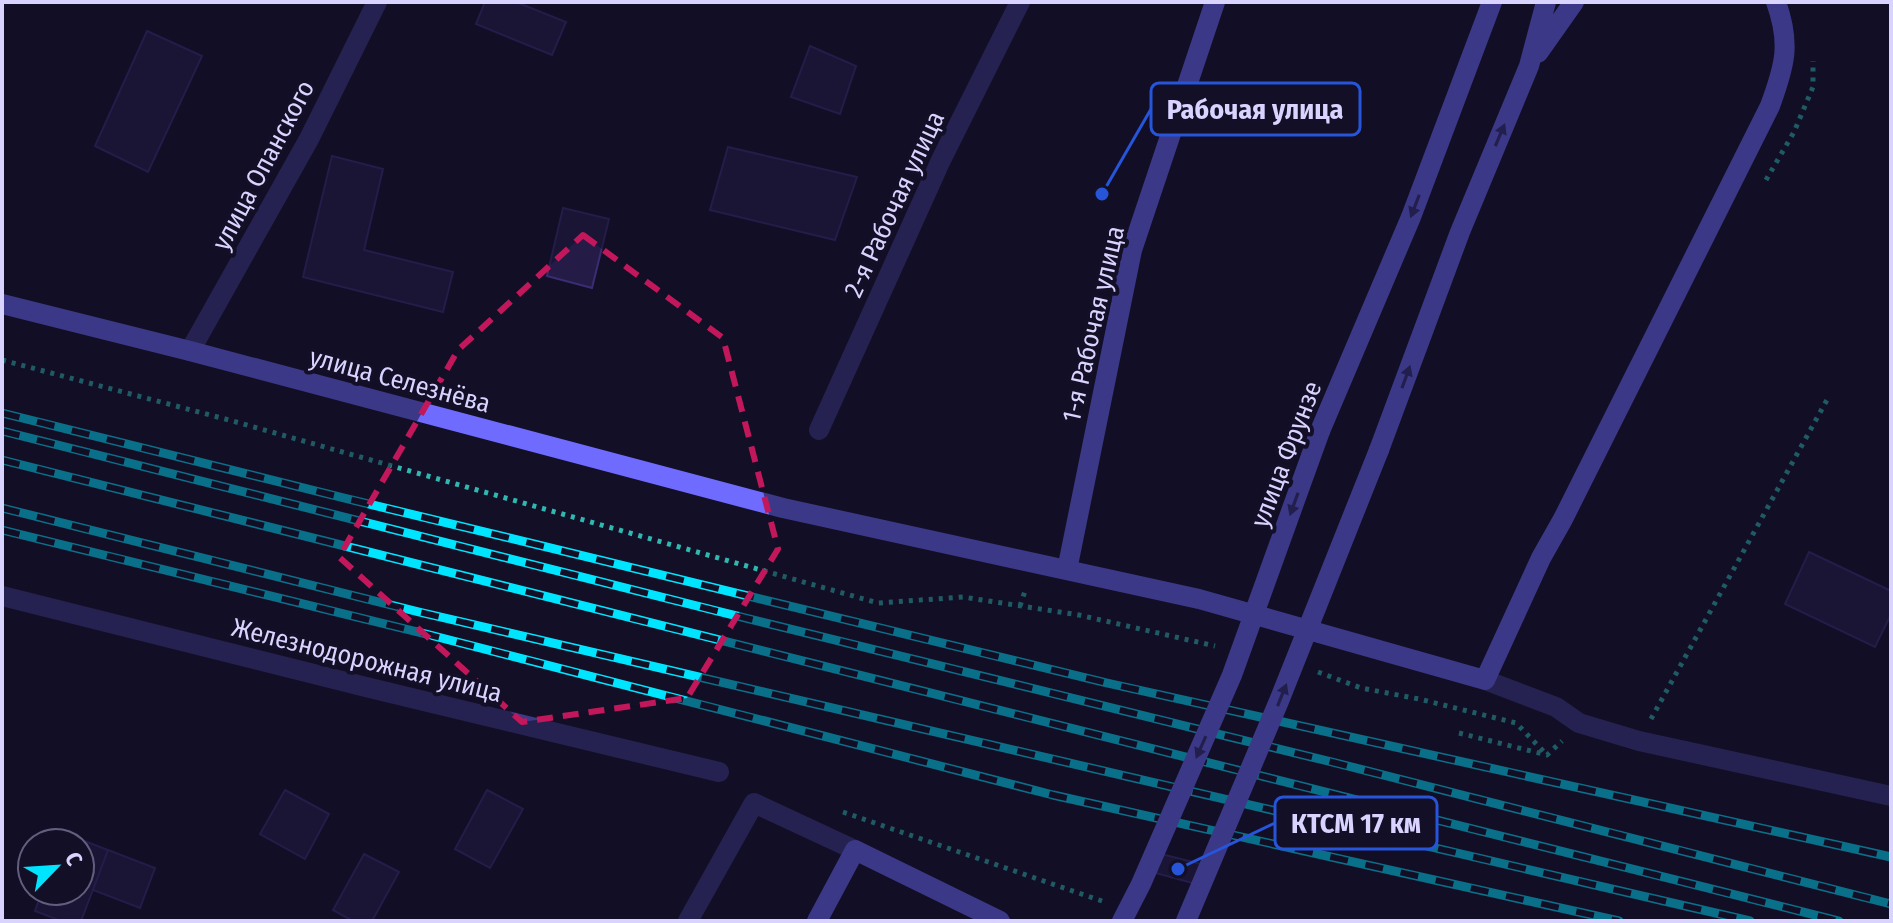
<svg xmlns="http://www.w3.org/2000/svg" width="1893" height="923" viewBox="0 0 1893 923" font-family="'Fira Sans Condensed',sans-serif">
	<rect width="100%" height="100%" fill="#130f26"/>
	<path fill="#241b47" stroke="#3b2d73" stroke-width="2" d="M485 2H516L566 22 552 55 476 24Z
		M147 31 202 56 148 172 95 146Z
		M810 46 856 66 840 114 791 97Z
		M728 147 857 177 835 240 710 210Z
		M332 156 383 169 364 250 453 272 443 312 303 277Z
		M563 208 609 219 592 288 547 276Z
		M1809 552 1891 591V614L1875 647 1785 604Z
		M285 790 329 814 305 859 260 834Z
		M487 790 523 809 490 868 455 849Z
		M64 833 108 850 81 921H61L35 911 42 891H80V843H61Z
		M108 850 155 868 140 908 93 890Z
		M364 854 399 872 372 921H353L333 910Z
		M1161 854 1201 864 1196 884 1156 873Z"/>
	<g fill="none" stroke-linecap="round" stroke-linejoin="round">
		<path stroke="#2fb8b0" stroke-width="5" stroke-dasharray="4 6" stroke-linecap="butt" d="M1766 180 1794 132 1813 87V61
			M2 360 229 420 878 603 963 597 1079 615 1215 646
			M1020 606 1026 588
			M1318 672 1361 688 1419 699 1516 723 1547 755
			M1651 719 1828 398
			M1459 733 1547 755 1562 741
			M843 812 1102 901"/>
		<path stroke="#3d3a85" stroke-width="20" d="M190 351 309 139 377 2
			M819 430 941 160 1020 2
			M2 596 370 688 719 772
			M1485 680 1556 707 1579 723 1639 741 1891 796
			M688 921 754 803 855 850"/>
		<path stroke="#6f6bff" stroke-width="20" d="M1538 53 1574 2
			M2 304 190 351 783 508 1199 599 1485 680 1541 558 1563 519 1770 106C1785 65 1791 44 1776 2
			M1320 431 1411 217 1492 2
			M1379 450 1460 232 1529 66 1546 2
			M1067 570 1132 250 1215 2
			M817 921 855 850 1000 921"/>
		<g stroke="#00e5ff" stroke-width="9">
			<path id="rail" d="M2 413 340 497 1107 683 1891 857
				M2 431 717 611 1332 762 1891 904
				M2 460 1839 921
				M2 508 419 612 1750 921
				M2 530 430 635 1053 795 1619 921"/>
		</g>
		<use href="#rail" stroke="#130f26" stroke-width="6" stroke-dasharray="18" stroke-linecap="butt"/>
		<path stroke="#6f6bff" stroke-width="20" d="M1122 921 1141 884 1232 675 1320 431
			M1186 921 1279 701 1379 450"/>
	</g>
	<defs><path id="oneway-solid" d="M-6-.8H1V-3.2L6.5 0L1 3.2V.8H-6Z" transform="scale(2)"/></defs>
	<g fill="#38347d">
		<use href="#oneway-solid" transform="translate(1500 135) rotate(-67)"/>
		<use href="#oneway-solid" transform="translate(1415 206) rotate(111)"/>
		<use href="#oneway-solid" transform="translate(1406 377) rotate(-70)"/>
		<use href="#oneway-solid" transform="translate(1294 504) rotate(110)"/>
		<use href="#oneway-solid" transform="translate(1282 695) rotate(-68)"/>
		<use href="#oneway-solid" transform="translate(1201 747) rotate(114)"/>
	</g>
	<path d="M0 0H1893V923H0ZM583 235 723 338 778 549 687 698 522 722 339 557 458 350Z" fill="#130f26" fill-opacity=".55" fill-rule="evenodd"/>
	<path fill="none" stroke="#c2185b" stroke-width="6" stroke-dasharray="16 10" stroke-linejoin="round" d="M583 235 723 338 778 549 687 698 522 722 339 557 458 350Z"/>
	<g text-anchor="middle" stroke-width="8" stroke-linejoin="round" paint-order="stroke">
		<g font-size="26" fill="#d9d4ff" stroke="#130f26">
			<text transform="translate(263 165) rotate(-62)" y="9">улица Опанского</text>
			<text transform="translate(894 204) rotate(-65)" y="9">2-я Рабочая улица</text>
			<text transform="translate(1093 324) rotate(-77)" y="9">1-я Рабочая улица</text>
			<text transform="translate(400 380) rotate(15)" y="9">улица Селезнёва</text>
			<text transform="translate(1286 454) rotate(-69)" y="9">улица Фрунзе</text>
			<text transform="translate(367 660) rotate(14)" y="9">Железнодорожная улица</text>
		</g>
	</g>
	<path fill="none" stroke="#2655da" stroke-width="3" d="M1102 194L1151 109M1178 869L1275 823"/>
	<g fill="#2655da" stroke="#130f26" stroke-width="3">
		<circle cx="1102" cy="194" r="8"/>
		<circle cx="1178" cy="869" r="8"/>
	</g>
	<g fill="#130f26" stroke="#2655da" stroke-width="3">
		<rect x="1151" y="83" width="209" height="52" rx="8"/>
		<rect x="1275" y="797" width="162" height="52" rx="8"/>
	</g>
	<g font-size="28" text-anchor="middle" font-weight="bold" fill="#d9d4ff">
		<text x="1255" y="119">Рабочая улица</text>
		<text x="1356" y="833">КТСМ 17 км</text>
	</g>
	<rect width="1893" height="923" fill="none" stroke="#d9d4ff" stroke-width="8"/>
	<g transform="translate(56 867) rotate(65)"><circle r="38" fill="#130f26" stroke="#625e7d" stroke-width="2"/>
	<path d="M0-6L14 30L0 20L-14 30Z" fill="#00e5ff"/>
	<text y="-12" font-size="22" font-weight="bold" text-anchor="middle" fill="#d9d4ff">С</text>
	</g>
</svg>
